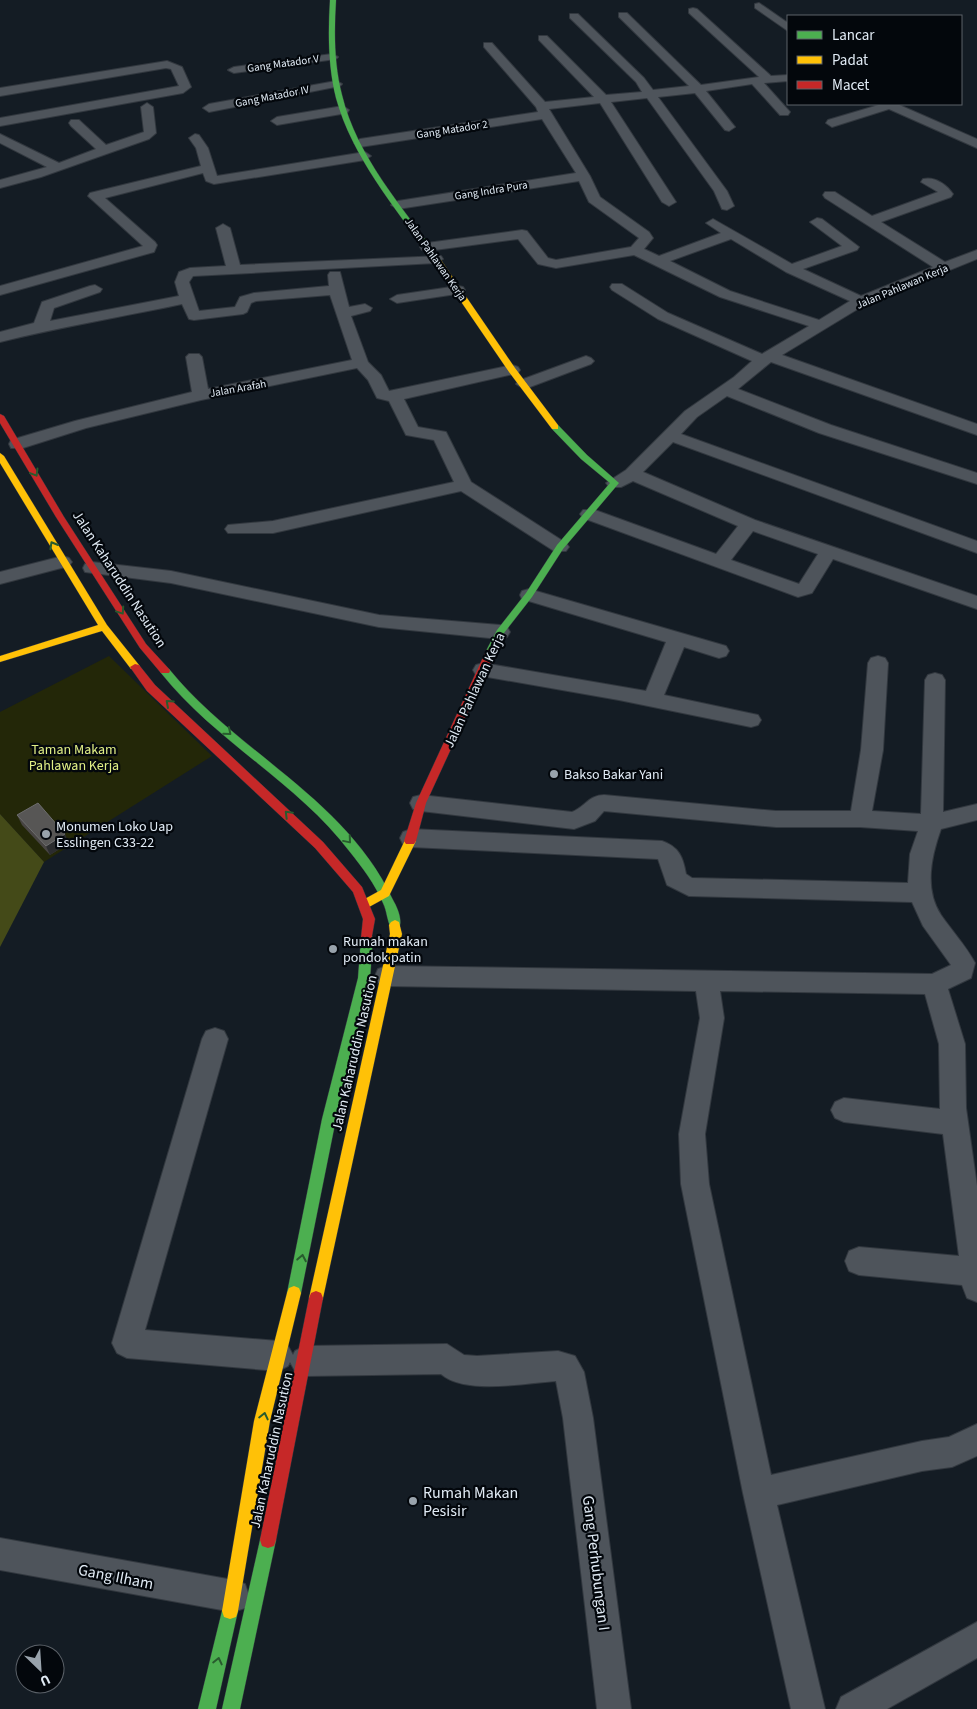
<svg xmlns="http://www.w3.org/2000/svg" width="977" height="1709" viewBox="0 0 977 1709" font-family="'Source Sans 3',sans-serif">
	<rect width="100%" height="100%" fill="#141c24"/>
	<path fill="#232708" d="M109 656 212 756 44 862 0 814V712Z"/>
	<path fill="#444a18" d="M0 814 44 862 0 947Z"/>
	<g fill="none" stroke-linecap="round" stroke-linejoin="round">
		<g stroke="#32383f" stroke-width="2">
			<path id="street" d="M759 3 788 23V31L755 8V4Z
				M693 8 697 9 771 76 788 75V81L764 83 790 112 788 115H780L752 84 706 91 735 127 729 131 725 130 695 93 658 97 727 191 734 206 727 210 722 209 714 191 647 98 611 102 676 202 669 206 662 202 600 103 549 109 590 176 600 197 649 232 653 238 644 249 659 256 721 233 706 223 713 219 792 264 842 246 810 222 817 218 822 219 859 247 857 250 803 269 861 296 933 267 825 198 823 195 825 192H835L872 216 938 192 921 182 923 179C935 176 947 185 953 194L951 197 881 222 945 262 977 250V259L866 304 782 355 977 424V435L771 362 738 389 831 425 977 473V484L819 433 727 396 697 417 681 434 977 541V553L673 442 643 472 755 520 977 596V609L833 559 812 593 798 597 583 518 580 514 583 510H595L716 554 738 526 633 481 621 487H609L606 483 626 470 685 411 734 377 752 361 658 319 612 290 610 287 612 284H622L668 313 762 354 809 326 720 297 634 255 556 268 538 264 518 239 427 251 422 250 420 247 422 244 427 243 522 230 527 231 548 258 556 260 631 247 639 238 589 202 579 181 398 209 391 205 398 201 576 173 542 119 360 147 354 143 360 139 538 112 536 107 484 47V43H492L545 102 594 97 539 40V36H547L606 95 642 92 636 82 570 18V14H578L644 78 653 90 689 86 619 17V13H627L701 85 759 77 689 13V9ZM731 239 786 272 850 301 819 320 730 291 670 261ZM753 531 818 554 799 584 731 560Z
				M332 54 338 57 336 59 234 73 228 70 234 67Z
				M167 61 182 67 191 87 183 93 0 126V118L179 86 171 69 166 68 0 96V88Z
				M336 81 342 84 340 86 209 112 203 108 209 104Z
				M147 103 153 107 156 133 149 139 41 177 0 188V180L47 167 0 143V134L59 163 96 149 71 126 69 123 71 120H79L106 145 144 132 141 107Z
				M882 104H897L977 139V148L889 109 832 127 826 123 828 120Z
				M343 106 349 110 347 113 277 125 271 121 277 117Z
				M195 134 199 135 208 148 217 176 365 152 371 156 365 160 214 184 206 181 203 173 105 198 155 242 157 245 154 252 0 295V286L143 246 88 196 90 193 201 166 196 148 189 138Z
				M223 224 230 228 240 265 441 256 443 259 436 263 193 276 189 282 199 311 235 307 240 297 254 293 329 286 328 275 330 272H340L349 307 365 304 372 308 370 311 351 316 368 362 381 375 389 391 512 365 518 367 520 370 518 373 404 399 418 427 446 432 471 482 566 543 569 547 566 551H554L461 491 273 533H228L225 529 228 525 273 521 454 482 434 440 406 435 389 401 377 398 368 380 357 368 201 400 86 428 23 448H11L9 444 11 440 75 421 192 392 186 357 189 354H199L202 357 208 389 352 360 330 295 256 301 251 303 247 312 243 314 194 320 189 319 182 304C121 317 60 327 0 342V332L34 323 42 302 90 286 95 285 102 289 100 292 54 308 50 321 179 296 175 282 179 272 190 268 226 266 216 228Z
				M458 286 463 287 465 290 463 293 397 303 390 299 397 295Z
				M586 356 591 358 594 361 591 364 530 387 524 389 516 384 518 381Z
				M63 556 69 558 72 562 69 566 0 584V572Z
				M92 562 171 571 379 615 500 625 507 627 510 632 507 637 500 639 379 627 171 583 85 572 83 568 85 564Z
				M529 589 726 646 729 651 726 656 719 658 684 647 664 695 758 715 761 720 758 725 751 727 619 700 476 675 473 670 476 665 483 663 646 691 666 642 522 599 520 595 522 591Z
				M878 656 885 658 888 663 883 750 872 811 921 814 925 680 928 675 935 673 942 675 945 680 943 812 977 804V820L941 829C931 857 924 889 941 915 952 931 966 946 975 963L971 978 948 989 965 1044 966 1108 977 1186V1302L967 1298 962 1285 859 1275 849 1271 845 1261 849 1251 859 1247 959 1256 943 1134 844 1122 835 1118 831 1110 835 1102 844 1098 940 1109 939 1044 925 994 720 991 724 1018 705 1134 709 1184 771 1475 922 1441 949 1437 977 1424V1456L952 1467 922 1471 777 1505 825 1709H791L743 1493 681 1184 679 1134 700 1018 696 991 387 986 378 983 375 976 378 969 387 966 932 974 951 965 923 926 912 902 689 896 667 885 658 859 411 847 403 844 400 838 403 832 411 829 662 841C679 847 683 857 686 874L692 878 908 883 910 854 918 831 860 827H776L604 811 595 821 574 829 421 811 413 809 410 803 413 797 421 795 572 812C585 807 589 795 604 795L776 811H851L861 750 868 663 871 658Z
				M215 1028 224 1031 228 1039 145 1330 278 1341 288 1346 293 1355 295 1351 305 1346 447 1344 464 1355 477 1356 558 1351 575 1356 584 1372 593 1418 631 1709H597L563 1418 556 1381C525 1383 465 1395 441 1374L305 1376 295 1371 290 1362 288 1366 278 1371 127 1358 117 1353 112 1343 202 1039 206 1031Z
				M0 1538 233 1580 245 1584 249 1596 245 1608 233 1612 0 1570Z
				M977 1622V1658L887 1709H836L841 1697Z"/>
		</g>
		<g stroke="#32383f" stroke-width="1">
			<path id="fast" d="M330 0H336C334 32 334 64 342 95 357 158 405 210 442 262L441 264H435C399 212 353 160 336 98 328 66 328 33 330 0Z
				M552 425H558L587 455 619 483 563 549 532 597 504 633 494 653 491 654 486 651 497 630 526 593 557 545 610 483 581 459 552 429Z
				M165 668 169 669C236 752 346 798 393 900 397 907 403 920 399 928L395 930 391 928C387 921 387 911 383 903 375 884 362 867 350 852 297 782 216 742 161 673L160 671 161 669Z
				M367 933 371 935 373 938 370 978 336 1119 301 1293 299 1298 294 1300 289 1298 287 1293 322 1119 358 978 361 938 363 935Z
				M268 1532 274 1534 276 1540 240 1709H222L260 1540 262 1534Z
				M230 1603 236 1605 238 1611 216 1709H198L222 1611 224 1605Z"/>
		</g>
		<g stroke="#32383f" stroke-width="1">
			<path id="slow" d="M435 260H441L515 368 558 425V429H552L509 372 434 262Z
				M0 453 4 456 107 625 139 665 140 667 139 669H131L102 631 0 662V656L98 625 0 463Z
				M410 837 414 838 416 841 389 896 369 907H361L359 904 361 901 381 890 406 838Z
				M395 920 399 922 402 934 323 1298 321 1303 316 1305 311 1303 309 1298 390 934 389 925 391 922Z
				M294 1286 299 1288 301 1293 270 1421 238 1611 236 1617 230 1619 224 1617 222 1611 254 1421 287 1293 289 1288Z"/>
		</g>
		<g stroke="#32383f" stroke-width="1">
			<path id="jam" d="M0 414 4 416 64 517 146 644 169 669 170 671 169 673H161L140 648 56 517 0 423Z
				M491 648 496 651 426 803 416 841 414 844H406L404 841 416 803 486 651Z
				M135 664 139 665 155 685 323 842 362 887 375 919 371 941 367 943 363 941 361 938 363 919 353 892 315 848 147 691 130 667Z
				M316 1291 321 1293 323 1298 276 1540 274 1546 268 1548 262 1546 260 1540 309 1298 311 1293Z"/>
		</g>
		<use href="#street" fill="#4e545b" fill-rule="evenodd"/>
		<use href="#fast" fill="#4caf50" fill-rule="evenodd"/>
		<use href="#slow" fill="#ffc107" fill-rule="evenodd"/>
		<use href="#jam" fill="#c62828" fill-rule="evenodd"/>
	</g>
	<path fill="#474442" d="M17 815 69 843 50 855 22 825Z"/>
	<path fill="#2b2c2e" d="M65 834 69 843 50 855 46 846Z"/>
	<path fill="#575655" stroke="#6d6d6e" d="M38 803 65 834 46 846 17 815Z"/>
	<defs><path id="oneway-chevron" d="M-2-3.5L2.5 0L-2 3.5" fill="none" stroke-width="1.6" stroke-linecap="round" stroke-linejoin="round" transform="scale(1.25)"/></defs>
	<g stroke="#285b2e">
		<use href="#oneway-chevron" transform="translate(35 473) rotate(59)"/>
		<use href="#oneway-chevron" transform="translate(53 545) rotate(-120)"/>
		<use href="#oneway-chevron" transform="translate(121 611) rotate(56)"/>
		<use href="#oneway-chevron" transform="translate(169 703) rotate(-138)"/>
		<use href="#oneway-chevron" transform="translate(228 732) rotate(40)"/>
		<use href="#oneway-chevron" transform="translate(288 814) rotate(-135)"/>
		<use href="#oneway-chevron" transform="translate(348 840) rotate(50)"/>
		<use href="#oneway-chevron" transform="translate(302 1258) rotate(-79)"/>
		<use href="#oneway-chevron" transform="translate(264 1416) rotate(-77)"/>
		<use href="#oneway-chevron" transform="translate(218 1661) rotate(-77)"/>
	</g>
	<g fill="#99a3ac" stroke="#03070c" stroke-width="2">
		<circle cx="554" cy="774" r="5"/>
		<circle cx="46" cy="834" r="5"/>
		<circle cx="333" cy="949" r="5"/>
		<circle cx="413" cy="1501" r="5"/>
	</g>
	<g text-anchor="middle" stroke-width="4.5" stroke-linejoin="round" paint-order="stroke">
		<g font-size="11" fill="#e1ebf5" stroke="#03070c">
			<text transform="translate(283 63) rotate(-8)" y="4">Gang Matador V</text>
			<text transform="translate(272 96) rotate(-11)" y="4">Gang Matador IV</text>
			<text transform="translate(452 129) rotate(-9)" y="4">Gang Matador 2</text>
			<text transform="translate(491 190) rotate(-9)" y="4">Gang Indra Pura</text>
			<text transform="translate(436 259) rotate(55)" y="4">Jalan Pahlawan Kerja</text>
			<text transform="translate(902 286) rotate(-23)" y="4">Jalan Pahlawan Kerja</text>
			<text transform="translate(238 388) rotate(-10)" y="4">Jalan Arafah</text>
		</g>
		<g font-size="14" fill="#e1ebf5" stroke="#03070c">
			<text transform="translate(120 579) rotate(57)" y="5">Jalan Kaharuddin Nasution</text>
			<text transform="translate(474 690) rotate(-65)" y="5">Jalan Pahlawan Kerja</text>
			<text transform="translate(354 1053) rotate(-77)" y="5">Jalan Kaharuddin Nasution</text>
			<text transform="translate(271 1450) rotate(-78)" y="5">Jalan Kaharuddin Nasution</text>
		</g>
		<g font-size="14" fill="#e1ef86" stroke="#03070c">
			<text x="74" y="754">Taman Makam<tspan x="74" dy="16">Pahlawan Kerja</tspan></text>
		</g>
		<g font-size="14" fill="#e1ebf5" stroke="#03070c" text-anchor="start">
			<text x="564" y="779">Bakso Bakar Yani</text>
			<text x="56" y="831">Monumen Loko Uap<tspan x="56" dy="16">Esslingen C33-22</tspan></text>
			<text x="343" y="946">Rumah makan<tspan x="343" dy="16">pondok patin</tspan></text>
		</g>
		<g font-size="16" fill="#e1ebf5" stroke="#03070c" text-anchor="start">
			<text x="423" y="1498">Rumah Makan<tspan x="423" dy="18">Pesisir</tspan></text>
		</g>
		<g font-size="16" fill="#e1ebf5" stroke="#03070c">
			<text transform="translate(597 1563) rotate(83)" y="6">Gang Perhubungan I</text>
			<text transform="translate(116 1576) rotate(11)" y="6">Gang Ilham</text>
		</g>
	</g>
	<rect x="787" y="15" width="175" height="90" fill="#03070c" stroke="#5c6269"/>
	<rect x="797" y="31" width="25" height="8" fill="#4caf50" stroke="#5c6269"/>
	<text x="832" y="40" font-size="15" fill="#e1ebf5">Lancar</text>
	<rect x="797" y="56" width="25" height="8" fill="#ffc107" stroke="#5c6269"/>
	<text x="832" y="65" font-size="15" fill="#e1ebf5">Padat</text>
	<rect x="797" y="81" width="25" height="8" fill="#c62828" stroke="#5c6269"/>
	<text x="832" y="90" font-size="15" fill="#e1ebf5">Macet</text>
	<g transform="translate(40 1669) rotate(155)"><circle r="24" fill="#03070c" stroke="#5c6269"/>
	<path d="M0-4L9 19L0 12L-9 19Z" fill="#99a3ac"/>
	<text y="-8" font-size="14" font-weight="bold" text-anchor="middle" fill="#e1ebf5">U</text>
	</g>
</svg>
